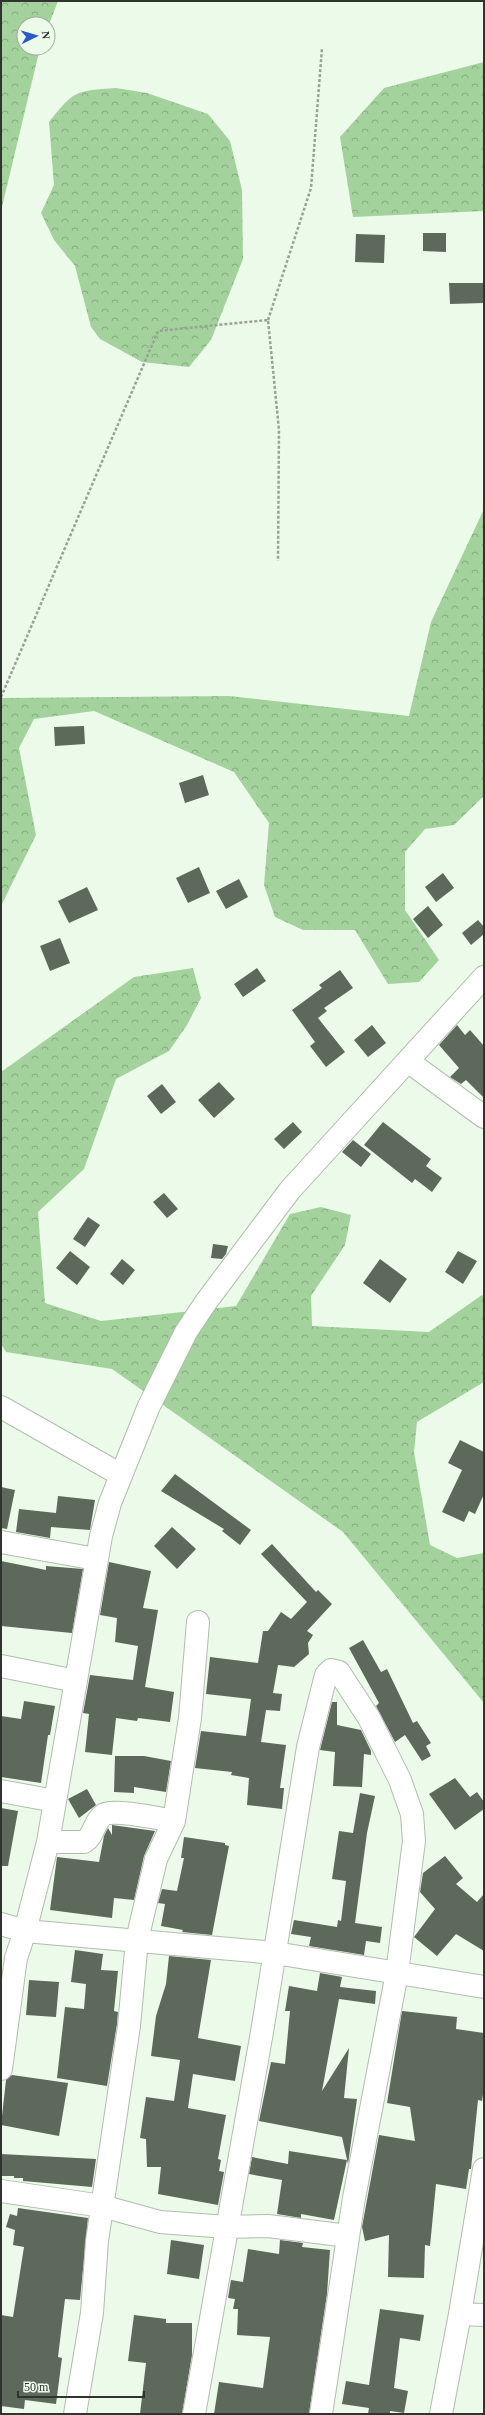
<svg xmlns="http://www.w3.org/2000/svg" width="485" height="2415" viewBox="0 0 485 2415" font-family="Georgia,serif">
	<defs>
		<pattern id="forest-crowns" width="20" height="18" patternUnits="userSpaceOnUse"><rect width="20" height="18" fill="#a3d29c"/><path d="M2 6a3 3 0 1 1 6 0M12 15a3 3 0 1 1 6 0" fill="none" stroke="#85ab80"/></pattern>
	</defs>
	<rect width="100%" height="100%" fill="#ecfaea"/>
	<path fill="url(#forest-crowns)" d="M1 1H58L48 27V24H24V48H40L1 211Z
		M484 62V211L353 217 340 137 384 88Z
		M116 88 147 93 208 114 230 141 242 190 243 259 211 340 189 367 142 362 100 339 91 327 75 266 54 240 41 213 54 185 49 122C75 90 75 91 116 88Z
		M484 509V796L454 825 425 829 405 852V910L439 960 419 982 388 984 355 930H303L275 917 264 885 269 823 234 772 94 711 34 719 19 748 36 835 1 906V698L229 696 409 716 431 622Z
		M193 968 201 998 187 1025 169 1051 116 1079 84 1169 38 1212 45 1303 101 1321 236 1306 290 1214 321 1207 351 1215 345 1245 311 1296 312 1326 429 1332 482 1295 484 1297V1382L417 1422 414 1452 430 1545 457 1558 484 1553V1703L343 1532 112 1369 6 1352 1 1344V1072L134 977Z"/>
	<path fill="#5d695b" d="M423 233H446V252L423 251Z
		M356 234 385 235 384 263 355 262Z
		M449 283H484V303L450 304Z
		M84 726 85 744 55 746 54 727Z
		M203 775 209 795 185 803 179 783Z
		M199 867 210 893 188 903 176 878Z
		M443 873 454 888 436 902 425 887Z
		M239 879 248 897 226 909 216 891Z
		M87 887 98 910 69 923 58 901Z
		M428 906 443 925 428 938 413 919Z
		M478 920 484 927V934L471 945 462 933Z
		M60 938 70 963 50 971 40 946Z
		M257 968 266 981 243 997 234 984Z
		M340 970 353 988 324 1008 327 1011 318 1018 345 1052 326 1067 310 1046 315 1042 292 1010 322 988 319 985Z
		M372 1025 386 1043 368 1057 354 1040Z
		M457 1025 465 1035 470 1030 484 1046V1098L466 1080 461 1084 450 1077 459 1068 439 1045Z
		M219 1082 235 1099 214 1118 198 1100Z
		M162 1084 176 1102 161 1114 147 1096Z
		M293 1122 302 1132 284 1149 274 1139Z
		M383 1122 431 1159 426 1166 442 1178 432 1192 415 1179 412 1183 364 1145Z
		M353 1140 371 1154 361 1167 342 1152Z
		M164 1193 178 1209 167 1218 153 1202Z
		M88 1217 100 1225 85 1247 73 1239Z
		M213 1244 228 1246 226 1254 222 1259 211 1258Z
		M70 1251 90 1267 77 1285 56 1268Z
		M458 1251 477 1261 463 1284 445 1272Z
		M122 1259 135 1270 123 1285 110 1274Z
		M380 1259 407 1279 390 1303 363 1283Z
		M460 1440 484 1452V1494L475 1514 469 1511 464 1522 442 1512 462 1470 448 1463Z
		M175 1474 251 1530 240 1545 222 1531 224 1529 161 1491Z
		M1 1487 15 1490 7 1529 1 1528Z
		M58 1496 95 1500 90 1530 51 1527 50 1538 16 1532 19 1509 56 1513Z
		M172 1527 196 1549 177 1569 154 1546Z
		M272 1544 316 1592 318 1590 332 1604 307 1631 313 1635 308 1643 309 1654 294 1667 278 1665 273 1693 282 1694 280 1711 266 1710 261 1742 286 1745 280 1788H284L282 1809 247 1805 249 1778 231 1775 232 1772 195 1768 201 1731 246 1736 251 1699 206 1694 210 1657 258 1663 263 1631H268L281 1612 291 1619 307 1602 261 1554Z
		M1 1561 46 1570V1566L83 1569 72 1633 1 1626Z
		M109 1562 151 1571 143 1608 158 1610 145 1687 174 1692 170 1722 138 1718 137 1721 116 1718 112 1755 85 1752 89 1714 83 1713 90 1675 133 1680 138 1646 115 1642 117 1618 100 1615Z
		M363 1640 381 1672 387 1669 413 1723 417 1721 431 1743 426 1746 431 1756 422 1761 405 1735 395 1742 376 1706 379 1703 349 1648Z
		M24 1701 55 1706 50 1735H48L41 1783 1 1777V1716L21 1719Z
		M332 1702H337V1725L361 1730 371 1751V1755L364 1754 362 1787 333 1786 335 1752 320 1750Z
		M115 1756H144L171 1761 166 1792 134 1787V1793L114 1792Z
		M455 1778 470 1797 477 1792 484 1802V1809L455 1830 429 1794Z
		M87 1789 96 1805 79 1818 68 1799Z
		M360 1793 375 1796 367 1833 355 1923 382 1927 380 1943 366 1941 364 1955 309 1946 311 1937 291 1934 294 1920 337 1927 338 1920 341 1921 346 1881 332 1879 339 1831 353 1833Z
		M1 1808 18 1811 8 1866H1Z
		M112 1825 155 1831 144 1856 134 1900 114 1898 112 1918 50 1910 57 1857 99 1862 104 1836 108 1828 112 1835Z
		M184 1837 225 1843V1845L229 1846 212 1935 182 1932 183 1930 161 1926 165 1904 158 1903 162 1889 177 1891 184 1858H181Z
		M445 1856 463 1878 456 1884 477 1902 484 1894V1951L456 1934 437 1956 414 1937 435 1909 420 1892 423 1873Z
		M75 1950 103 1954 101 1970 118 1971 114 2011 118 2012 117 2024 107 2086 57 2078 65 2007 84 2009 86 1984 71 1982Z
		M169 1956 211 1960 198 2038 241 2046 235 2081 193 2074 188 2108 226 2115 218 2159 221 2160 219 2171 224 2172 218 2205 158 2194 161 2167H147L146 2139 140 2138 146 2097 174 2101 180 2060 151 2056 156 2016 166 1984Z
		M320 1973 342 1977 340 1987 376 1991 375 2004 339 1999 322 2091 349 2048 344 2098 357 2099 348 2164 342 2137 259 2121 271 2062 285 2064 290 2011H285L289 1986 317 1991Z
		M29 1980 59 1982 56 2017 26 2015Z
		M402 2011 457 2017 456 2029 484 2033V2088L482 2101 478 2100 471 2169H469L466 2189 436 2184 430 2246 425 2245 424 2278 388 2277 389 2235 365 2241 362 2227 379 2135 415 2141 410 2107 387 2103Z
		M12 2075 68 2083 59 2136 1 2125 6 2080Z
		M289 2151 347 2160 334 2220 301 2214V2218L277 2214 282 2180 249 2174 252 2157 288 2164Z
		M1 2154 96 2159 92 2187 23 2181V2178H14V2176H1Z
		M18 2208 88 2218 80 2300 65 2299 58 2357 62 2358 56 2404 25 2400 24 2409 1 2406V2315L13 2317 24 2247 13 2245 15 2230 6 2227 10 2214 17 2216Z
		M171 2240 204 2245 199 2279 167 2274Z
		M280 2240 303 2243 302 2247 330 2250 327 2294 309 2414H214L219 2382 263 2388 270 2337 237 2335 238 2309H233L235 2299 228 2298 231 2280 243 2282 248 2249 279 2254Z
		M380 2309 424 2315 420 2341 400 2338 394 2388 408 2391 404 2413 390 2411V2414H368L369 2408 342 2404 346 2381 369 2385Z
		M134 2315 166 2319V2323H192V2355L182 2414H140L146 2363 128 2361Z"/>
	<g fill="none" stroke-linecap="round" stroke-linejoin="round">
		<g stroke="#b0bdae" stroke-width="24">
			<path id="minor" d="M409 1062 484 1117
				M1 1407 121 1475
				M1 1542 96 1559
				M1 1666 76 1681
				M1 1791 55 1801
				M48 1842H84C94 1836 94 1822 103 1815 111 1808 162 1819 174 1821
				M1 1924 25 1931 275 1953 484 1987
				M1 2069 16 1958 25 1931 48 1842 101 1536 110 1503 149 1406 186 1332 206 1302 290 1190 484 977
				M1 2191 102 2206 160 2222 227 2227 268 2226 348 2236
				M460 2314 484 2315
				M75 2414 92 2313 97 2241 129 2026 137 1940 156 1859 174 1821 190 1718 198 1622
				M194 2414 262 2032 308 1747 326 1675 331 1670 339 1672 369 1718 400 1780 412 1814 414 1841 397 1973 354 2198 321 2414
				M441 2414 460 2314 484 2169"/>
		</g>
		<path stroke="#98a296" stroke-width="2.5" stroke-dasharray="3 2" stroke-linecap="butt" d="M268 320 311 188 322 48
			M1 697 158 331 268 320 279 430 278 561"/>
		<use href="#minor" stroke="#fff" stroke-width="22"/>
	</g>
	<rect width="485" height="2415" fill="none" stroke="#2f342e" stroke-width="4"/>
	<g transform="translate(36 36) rotate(85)"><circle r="19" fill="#ecfaea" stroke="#a0ab9f"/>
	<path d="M0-3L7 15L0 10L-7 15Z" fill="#2a59c8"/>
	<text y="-6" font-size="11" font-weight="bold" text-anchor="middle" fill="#2f342e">N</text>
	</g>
	<path d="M18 2391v6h126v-6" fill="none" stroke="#2f342e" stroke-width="2"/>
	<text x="24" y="2391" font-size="12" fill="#2f342e" stroke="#ecfaea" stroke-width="3" paint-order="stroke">50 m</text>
</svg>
